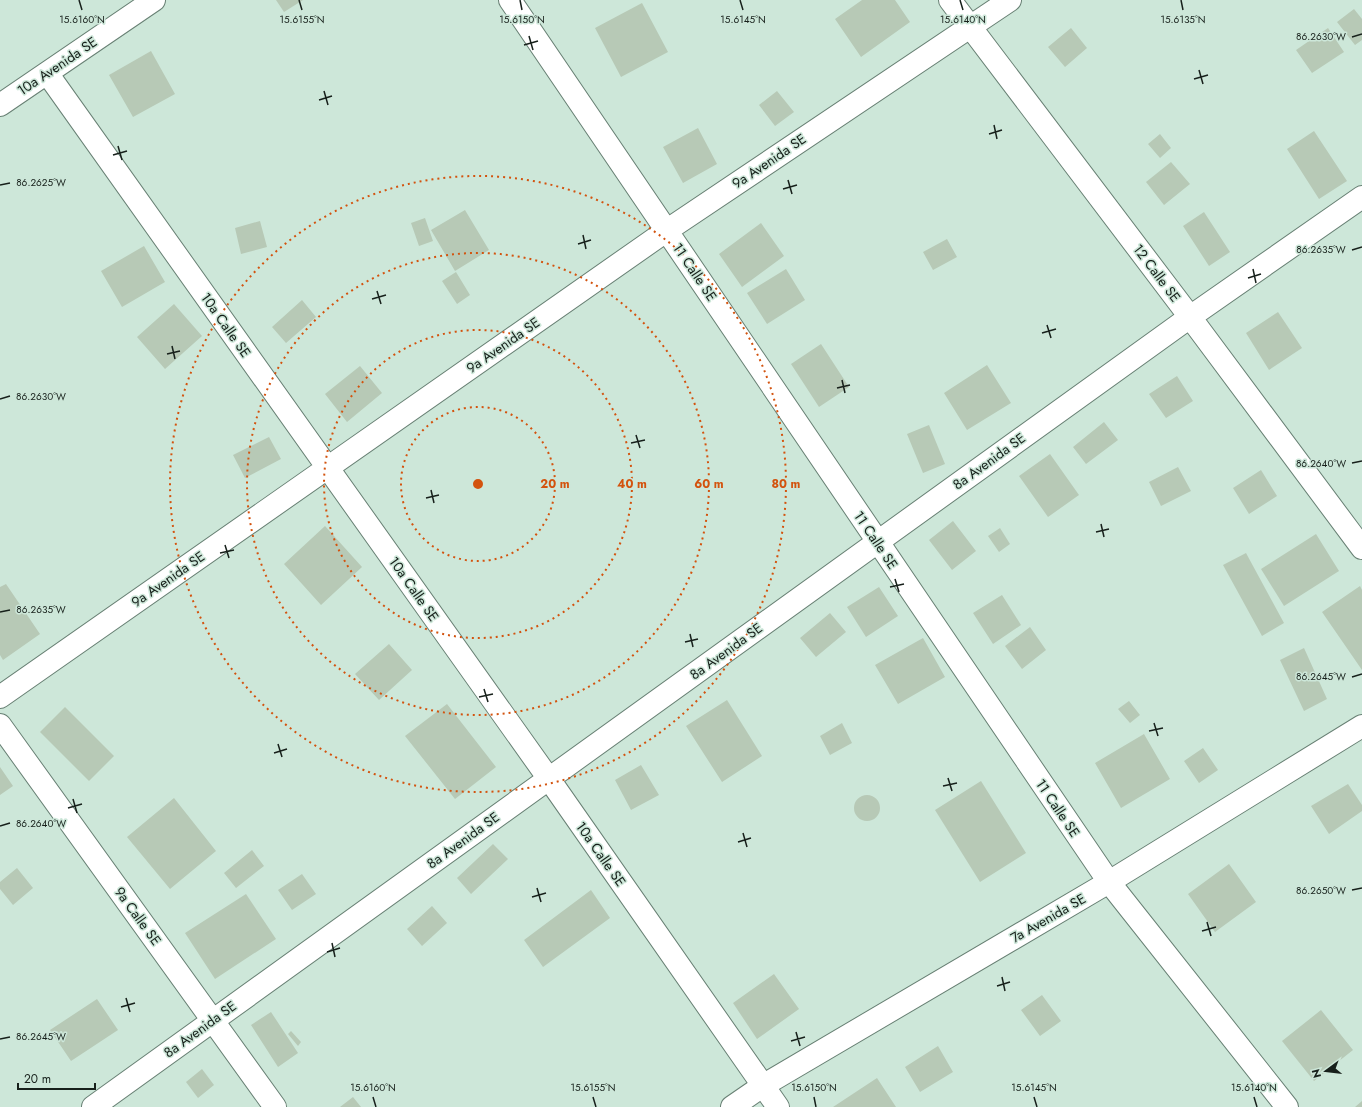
<svg xmlns="http://www.w3.org/2000/svg" width="1362" height="1107" viewBox="0 0 1362 1107" font-family="Jost,sans-serif">
	<rect width="100%" height="100%" fill="#cde7d9"/>
	<path fill="#b7c9b6" d="M276 0H303L284 12Z
		M862 0H895L910 22 861 57 835 19Z
		M642 3 668 52 621 77 595 28Z
		M1354 9 1362 19V40L1355 45 1337 22Z
		M1071 28 1087 48 1065 67 1048 47Z
		M1328 28 1344 52 1312 73 1296 50Z
		M151 51 175 94 133 117 109 75Z
		M777 91 794 112 775 126 759 105Z
		M698 128 717 164 683 183 663 147Z
		M1314 131 1347 181 1319 199 1287 149Z
		M1160 134 1171 148 1160 158 1148 144Z
		M1171 162 1190 184 1164 205 1146 182Z
		M465 210 489 250 455 271 431 230Z
		M1204 212 1230 252 1209 266 1183 226Z
		M425 218 433 241 419 246 411 223Z
		M260 221 267 247 241 254 235 228Z
		M761 223 784 256 742 287 719 254Z
		M947 239 957 257 933 270 923 252Z
		M144 246 165 282 122 307 101 271Z
		M786 269 805 300 767 324 747 293Z
		M456 272 470 295 457 304 442 281Z
		M302 300 316 317 286 343 272 327Z
		M174 304 202 336 165 369 137 337Z
		M1278 312 1302 348 1269 370 1246 333Z
		M821 344 849 387 819 407 791 364Z
		M987 365 1011 403 967 430 944 393Z
		M360 366 382 393 347 422 325 394Z
		M1177 376 1193 401 1166 418 1149 394Z
		M1104 422 1118 440 1086 464 1073 447Z
		M929 425 945 464 923 473 907 434Z
		M269 437 281 459 245 478 233 455Z
		M1050 454 1079 495 1048 517 1019 476Z
		M1178 467 1191 491 1161 506 1149 482Z
		M1261 470 1277 496 1249 514 1233 488Z
		M953 521 976 551 952 570 929 540Z
		M325 526 362 567 321 605 284 564Z
		M1000 528 1010 544 999 552 988 536Z
		M1316 534 1339 571 1284 606 1261 569Z
		M1246 553 1284 623 1262 636 1223 565Z
		M6 584 40 634 3 660 0 655V587Z
		M1360 586 1362 590V670L1322 612Z
		M879 587 898 616 866 637 847 607Z
		M1002 595 1021 625 993 644 973 613Z
		M830 613 846 632 816 657 800 638Z
		M1030 627 1046 650 1022 669 1005 646Z
		M923 638 945 677 898 704 875 665Z
		M389 644 412 670 379 700 355 674Z
		M1304 648 1327 699 1304 711 1280 660Z
		M727 700 762 756 722 782 686 726Z
		M1129 701 1140 715 1130 723 1118 709Z
		M447 704 496 767 455 799 405 736Z
		M65 707 114 756 89 781 40 732Z
		M842 723 852 743 830 755 820 736Z
		M1144 734 1170 779 1121 808 1095 763Z
		M1203 748 1218 770 1199 783 1184 761Z
		M641 765 659 795 631 810 615 780Z
		M0 767 13 786 0 795Z
		M981 781 1026 853 980 882 935 810Z
		M1348 784 1362 805V811L1329 834 1311 806Z
		M854 808a13 13 0 1 1 26 0a13 13 0 1 1-26 0Z
		M174 798 216 851 170 889 127 837Z
		M493 844 508 859 471 894 457 878Z
		M252 850 264 866 236 888 224 873Z
		M1229 864 1256 902 1215 932 1188 894Z
		M17 868 33 888 13 905 0 889V882Z
		M302 874 316 894 292 910 278 890Z
		M591 890 610 918 543 967 524 940Z
		M246 894 276 939 215 979 185 933Z
		M432 906 447 923 422 946 407 929Z
		M774 974 799 1009 757 1039 733 1003Z
		M1042 995 1061 1021 1040 1036 1021 1010Z
		M97 999 118 1030 71 1061 50 1030Z
		M1321 1010 1353 1050 1314 1081 1282 1041Z
		M271 1012 298 1053 278 1067 251 1025Z
		M291 1031 301 1042 298 1046 288 1034Z
		M938 1046 953 1072 920 1092 905 1067Z
		M202 1069 214 1085 198 1098 186 1082Z
		M877 1078 896 1107H833Z
		M353 1097 361 1107H340Z
		M1362 1101V1107H1355Z"/>
	<g fill="none" stroke-linecap="round" stroke-linejoin="round">
		<g stroke="#688074" stroke-width="24">
			<path id="street" d="M510 0 1109 882 1287 1107
				M950 0 1190 317 1362 548
				M47 73 549 779 778 1107
				M0 105 154 0
				M0 697 666 231 1010 0
				M0 725 275 1107
				M93 1107 1190 317 1362 197"/>
		</g>
		<g stroke="#688074" stroke-width="24">
			<path id="secondary" d="M732 1107 764 1085 1109 882 1362 726"/>
		</g>
		<use href="#street" stroke="#fff" stroke-width="22"/>
		<use href="#secondary" stroke="#fff" stroke-width="22"/>
	</g>
	<path fill="none" stroke="#17201b" stroke-width="1.5" d="M79 0 82 10M299 0 302 10M520 0 522 10M740 0 743 10M960 0 963 10M1181 0 1183 10M529 36 533 50M1352 37 1362 34M524 45 538 41M1199 70 1203 84M1194 79 1208 75M324 91 328 105M319 100 332 96M994 125 997 139M989 134 1002 130M118 146 122 160M113 155 127 151M788 180 792 194M0 185 10 183M783 189 797 185M583 235 586 249M578 244 591 240M1352 250 1362 247M1253 269 1256 283M1248 278 1261 274M377 291 381 304M372 299 386 295M1047 325 1051 338M1042 333 1056 329M172 346 175 359M167 354 180 351M842 380 845 393M837 388 850 385M0 399 10 396M636 435 640 448M631 443 645 440M1352 463 1362 461M431 490 434 503M426 498 439 495M1101 524 1104 537M1096 532 1109 529M225 545 229 558M220 553 234 550M895 579 899 592M890 587 904 584M0 612 10 610M690 634 693 647M685 642 698 639M1352 677 1362 674M484 689 488 702M479 697 493 694M1154 723 1158 736M1149 731 1163 728M278 744 282 757M274 753 287 749M948 778 952 791M943 786 957 783M73 799 77 813M68 808 82 804M0 826 10 823M743 833 747 847M738 842 751 838M537 888 541 902M1352 890 1362 888M532 897 546 893M1207 922 1211 936M1202 931 1216 927M332 943 335 957M327 952 340 948M1002 977 1005 991M997 986 1010 982M126 998 130 1012M121 1007 135 1003M796 1032 800 1046M0 1039 10 1037M791 1041 805 1037M373 1097 376 1107M593 1097 596 1107M814 1097 816 1107M1034 1097 1037 1107M1254 1097 1257 1107"/>
	<g fill="none" stroke="#d3530e" stroke-width="2" stroke-dasharray="2 4">
		<circle cx="478" cy="484" r="77"/>
		<circle cx="478" cy="484" r="154"/>
		<circle cx="478" cy="484" r="231"/>
		<circle cx="478" cy="484" r="308"/>
	</g>
	<g text-anchor="middle" stroke-width="3" stroke-linejoin="round" paint-order="stroke">
		<g font-size="14" fill="#17201b" stroke="#cde7d9">
			<text transform="translate(57 66) rotate(-34)" y="5">10a Avenida SE</text>
			<text transform="translate(769 161) rotate(-34)" y="5">9a Avenida SE</text>
			<text transform="translate(695 272) rotate(56)" y="5">11 Calle SE</text>
			<text transform="translate(1157 273) rotate(53)" y="5">12 Calle SE</text>
			<text transform="translate(226 325) rotate(55)" y="5">10a Calle SE</text>
			<text transform="translate(503 345) rotate(-35)" y="5">9a Avenida SE</text>
			<text transform="translate(989 461) rotate(-36)" y="5">8a Avenida SE</text>
			<text transform="translate(876 540) rotate(56)" y="5">11 Calle SE</text>
			<text transform="translate(168 579) rotate(-35)" y="5">9a Avenida SE</text>
			<text transform="translate(414 589) rotate(55)" y="5">10a Calle SE</text>
			<text transform="translate(726 651) rotate(-36)" y="5">8a Avenida SE</text>
			<text transform="translate(1058 808) rotate(56)" y="5">11 Calle SE</text>
			<text transform="translate(463 840) rotate(-36)" y="5">8a Avenida SE</text>
			<text transform="translate(601 854) rotate(55)" y="5">10a Calle SE</text>
			<text transform="translate(138 916) rotate(54)" y="5">9a Calle SE</text>
			<text transform="translate(1048 918) rotate(-30)" y="5">7a Avenida SE</text>
			<text transform="translate(200 1029) rotate(-36)" y="5">8a Avenida SE</text>
		</g>
	</g>
	<g font-size="10" text-anchor="middle" fill="#17201b" stroke="#cde7d9" stroke-width="3" stroke-linejoin="round" paint-order="stroke">
		<text x="302" y="23">15.6155°N</text>
		<text x="1183" y="23">15.6135°N</text>
		<text x="82" y="23">15.6160°N</text>
		<text x="522" y="23">15.6150°N</text>
		<text x="743" y="23">15.6145°N</text>
		<text x="963" y="23">15.6140°N</text>
		<text x="1321" y="40">86.2630°W</text>
		<text x="41" y="186">86.2625°W</text>
		<text x="1321" y="253">86.2635°W</text>
		<text x="41" y="400">86.2630°W</text>
		<text x="1321" y="467">86.2640°W</text>
		<text x="41" y="613">86.2635°W</text>
		<text x="1321" y="680">86.2645°W</text>
		<text x="41" y="827">86.2640°W</text>
		<text x="1321" y="894">86.2650°W</text>
		<text x="41" y="1040">86.2645°W</text>
		<text x="373" y="1091">15.6160°N</text>
		<text x="593" y="1091">15.6155°N</text>
		<text x="814" y="1091">15.6150°N</text>
		<text x="1034" y="1091">15.6145°N</text>
		<text x="1254" y="1091">15.6140°N</text>
	</g>
	<circle cx="478" cy="484" r="6" fill="#d3530e" stroke="#cde7d9" stroke-width="2"/>
	<g font-size="12" text-anchor="middle" font-weight="bold" fill="#d3530e" stroke="#cde7d9" stroke-width="3" stroke-linejoin="round" paint-order="stroke">
		<text x="555" y="488">20 m</text>
		<text x="632" y="488">40 m</text>
		<text x="709" y="488">60 m</text>
		<text x="786" y="488">80 m</text>
	</g>
	<g transform="translate(1326 1071) rotate(255)" stroke="#cde7d9" stroke-width="3" paint-order="stroke">
	<path d="M0-3L7 15L0 10L-7 15Z" fill="#17201b"/>
	<text y="-6" font-size="11" font-weight="bold" text-anchor="middle" fill="#17201b">N</text>
	</g>
	<path d="M18 1083v6h77v-6" fill="none" stroke="#17201b" stroke-width="2"/>
	<text x="24" y="1083" font-size="12" fill="#17201b" stroke="#cde7d9" stroke-width="3" paint-order="stroke">20 m</text>
</svg>
